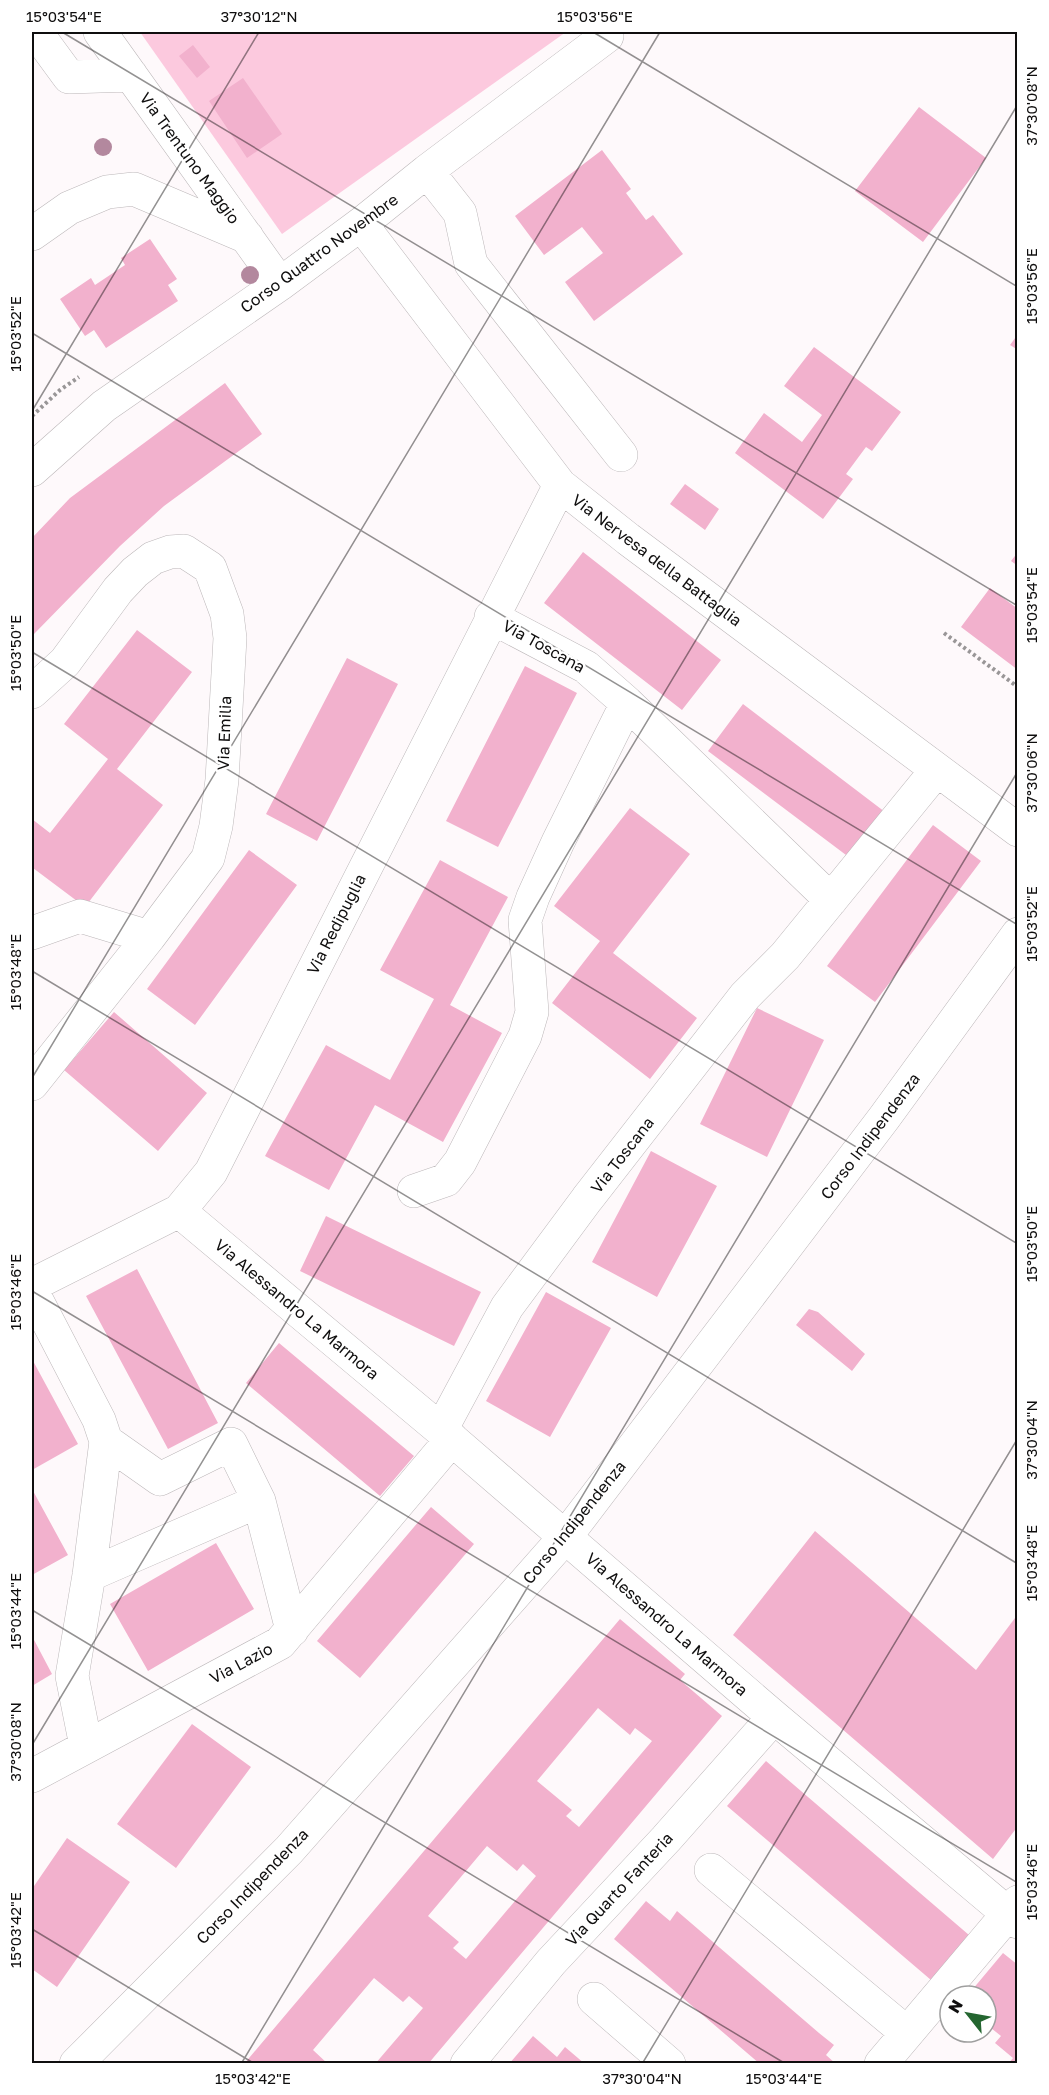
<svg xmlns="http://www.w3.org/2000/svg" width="1049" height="2095" viewBox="0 0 1049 2095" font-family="'Golos Text',sans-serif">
	<rect width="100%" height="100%" fill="#fef9fb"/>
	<path fill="#fcc9de" d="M140 32H566L282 234Z"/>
	<path fill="#f2b1cd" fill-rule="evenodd" d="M193 45 210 67 197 78 179 56Z
		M243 78 282 134 247 158 209 101Z
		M919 107 986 158 923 242 855 191Z
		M602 150 631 189 626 193 646 220 653 215 683 254 594 321 565 282 603 253 582 227 544 255 515 216Z
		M150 239 177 279 168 285 178 301 106 348 94 330 85 336 60 299 91 278 95 285 125 265 121 258Z
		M1018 334V350L1010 345Z
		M814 347 901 412 872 451 866 447 846 474 853 479 823 519 735 453 764 413 802 442 822 415 784 386Z
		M225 383 262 434 164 506 120 546 34 634 32 631V538L70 498Z
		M685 484 719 509 705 530 670 504Z
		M583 552 721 660 682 710 544 603Z
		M1018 552V566L1011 561Z
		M990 588 1018 609V670L961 627Z
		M137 630 192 672 117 769 163 805 85 907 33 868 32 869V819L50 833 108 759 64 724Z
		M347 658 398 684 317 841 266 814Z
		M525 666 577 693 498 847 446 821Z
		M743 704 885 812 850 858 708 751Z
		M630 808 690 854 613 953 697 1018 650 1079 552 1003 600 941 554 906Z
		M933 825 981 861 875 1002 827 966Z
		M249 850 297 885 195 1025 147 989Z
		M440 860 508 897 450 1005 502 1033 443 1142 375 1105 329 1190 265 1156 326 1045 390 1080 434 999 380 970Z
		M757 1008 824 1040 767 1157 700 1124Z
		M114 1012 207 1093 158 1151 64 1070Z
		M651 1151 717 1186 657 1297 592 1262Z
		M326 1216 481 1292 454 1346 300 1271Z
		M137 1269 218 1423 168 1449 86 1296Z
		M546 1292 611 1328 550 1437 486 1401Z
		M809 1309 818 1312 865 1354 852 1371 796 1325Z
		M279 1343 414 1456 380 1496 246 1383Z
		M32 1359 78 1444 32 1470Z
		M32 1489 68 1555 32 1575Z
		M431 1507 474 1544 360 1678 317 1641Z
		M815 1531 976 1670 1018 1614V1826L993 1859 733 1635Z
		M216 1543 254 1609 148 1671 110 1604Z
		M620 1619 685 1674 680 1680 722 1716 428 2064H375L423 2008 409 1996 403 2002 374 1978 313 2050 328 2064H244ZM598 1708 630 1735 635 1728 652 1741 579 1827 566 1816 572 1810 537 1781ZM487 1846 517 1871 523 1864 536 1876 466 1959 453 1948 459 1942 428 1916Z
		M32 1636 52 1674 32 1686Z
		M192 1724 251 1767 176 1868 117 1824Z
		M766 1761 969 1935 931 1980 727 1806Z
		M67 1838 130 1882 57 1987 32 1969V1889Z
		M646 1901 670 1921 677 1911 819 2033 834 2045 826 2055 836 2064H760L677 1993 614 1939Z
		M1003 1953 1018 1965V2064H1008L1013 2058 995 2043 1001 2036 986 2024V1996H967Z
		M533 2036 557 2057 565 2047 585 2064H509Z"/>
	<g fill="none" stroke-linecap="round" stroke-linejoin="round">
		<g stroke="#bcb7b9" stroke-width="34">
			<path id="minor" d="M36 32 69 77 131 75
				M100 32 280 284
				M427 171 460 213 471 264 621 455
				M361 224 560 485 628 539 1018 830
				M32 234 69 208 107 192 134 189 247 237
				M32 470 104 406 280 284 361 224 427 171 607 36
				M491 617 586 667 627 703 831 900
				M32 692 65 662 118 590 135 572 153 558 170 552 184 551 210 568 227 614 230 638 222 780 216 826 208 858 149 937 32 1084
				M32 933 80 916 149 937
				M414 1191 446 1180 460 1162 525 1036 532 1012 525 920 533 897 558 842 627 703
				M179 1211 441 1430 774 1717 1018 1922
				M32 1285 179 1211 211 1172 560 485
				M32 1291 99 1420 106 1441 89 1575 72 1676 86 1746
				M441 1430 507 1307 587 1199 745 996 785 956 936 771
				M106 1441 160 1479 231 1444 259 1501 292 1630
				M89 1575 259 1501
				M32 1776 280 1643 452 1439
				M711 1870 907 2033
				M594 1999 669 2064
				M467 2064 551 1962 666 1839 774 1717
				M881 2064 1018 1902"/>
		</g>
		<g stroke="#bcb7b9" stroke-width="34">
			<path id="major" d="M76 2064 289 1850 566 1536 884 1118 1018 934"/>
		</g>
		<path stroke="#999697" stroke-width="4" stroke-dasharray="3 3" stroke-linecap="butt" d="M32 416 60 390 79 377
			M944 633 1018 687"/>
		<use href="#minor" stroke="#fff" stroke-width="33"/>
		<use href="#major" stroke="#fff" stroke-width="33"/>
	</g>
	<g fill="#b3889e">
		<circle cx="103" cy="147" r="9"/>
		<circle cx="250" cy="275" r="9"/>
	</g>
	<path fill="none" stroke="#0f0e0e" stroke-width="1.5" stroke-opacity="0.45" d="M62 32 1018 606M593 32 1018 287M32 333 1018 925M32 411 259 32M32 652 1018 1244M32 971 1018 1564M32 1078 660 32M32 1291 1018 1883M32 1610 786 2064M32 1745 1018 104M32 1929 255 2064M241 2064 1018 771M642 2064 1018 1438"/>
	<g text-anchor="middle" stroke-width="5" stroke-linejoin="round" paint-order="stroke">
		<g font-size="16" fill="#0f0e0e" stroke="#fff">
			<text transform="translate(190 158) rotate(54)" y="6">Via Trentuno Maggio</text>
			<text transform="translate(319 253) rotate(-36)" y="6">Corso Quattro Novembre</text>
			<text transform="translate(657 560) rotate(37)" y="6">Via Nervesa della Battaglia</text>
			<text transform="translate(544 646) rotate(29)" y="6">Via Toscana</text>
			<text transform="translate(224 733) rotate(-88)" y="6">Via Emilia</text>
			<text transform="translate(336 924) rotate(-63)" y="6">Via Redipuglia</text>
			<text transform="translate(870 1136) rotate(-53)" y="6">Corso Indipendenza</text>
			<text transform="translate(622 1155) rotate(-52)" y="6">Via Toscana</text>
			<text transform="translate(297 1309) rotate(40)" y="6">Via Alessandro La Marmora</text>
			<text transform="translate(574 1522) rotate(-51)" y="6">Corso Indipendenza</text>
			<text transform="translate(667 1624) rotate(41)" y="6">Via Alessandro La Marmora</text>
			<text transform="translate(241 1663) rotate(-28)" y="6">Via Lazio</text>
			<text transform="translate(252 1886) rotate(-46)" y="6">Corso Indipendenza</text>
			<text transform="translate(619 1889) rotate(-47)" y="6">Via Quarto Fanteria</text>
		</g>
	</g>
	<rect width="1049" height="2095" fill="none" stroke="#ffffff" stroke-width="66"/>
	<g transform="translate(968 2014) rotate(301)"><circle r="28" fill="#ffffff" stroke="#9f9f9f" stroke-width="1.5"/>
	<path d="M0-4.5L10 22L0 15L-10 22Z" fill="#246630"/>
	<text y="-9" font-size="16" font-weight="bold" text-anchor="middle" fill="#0f0e0e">N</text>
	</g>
	<rect x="33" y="33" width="983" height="2029" fill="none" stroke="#0f0e0e" stroke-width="2"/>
	<g font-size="15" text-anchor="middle" fill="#0f0e0e">
		<text x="64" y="22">15°03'54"E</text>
		<text x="259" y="22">37°30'12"N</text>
		<text x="595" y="22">15°03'56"E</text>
		<text transform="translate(1032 106) rotate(-90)" y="5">37°30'08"N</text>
		<text transform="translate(1032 286) rotate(-90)" y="5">15°03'56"E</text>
		<text transform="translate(16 334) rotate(-90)" y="5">15°03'52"E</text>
		<text transform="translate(1032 605) rotate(-90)" y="5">15°03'54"E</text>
		<text transform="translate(16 653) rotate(-90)" y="5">15°03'50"E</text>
		<text transform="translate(1032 773) rotate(-90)" y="5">37°30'06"N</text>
		<text transform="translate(1032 924) rotate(-90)" y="5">15°03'52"E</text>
		<text transform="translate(16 972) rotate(-90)" y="5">15°03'48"E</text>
		<text transform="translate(1032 1244) rotate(-90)" y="5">15°03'50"E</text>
		<text transform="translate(16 1292) rotate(-90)" y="5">15°03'46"E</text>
		<text transform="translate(1032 1440) rotate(-90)" y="5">37°30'04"N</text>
		<text transform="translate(1032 1563) rotate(-90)" y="5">15°03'48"E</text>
		<text transform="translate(16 1611) rotate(-90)" y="5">15°03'44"E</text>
		<text transform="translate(16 1742) rotate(-90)" y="5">37°30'08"N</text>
		<text transform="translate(1032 1882) rotate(-90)" y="5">15°03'46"E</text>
		<text transform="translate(16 1930) rotate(-90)" y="5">15°03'42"E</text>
		<text x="253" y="2084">15°03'42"E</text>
		<text x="642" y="2084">37°30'04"N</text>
		<text x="784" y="2084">15°03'44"E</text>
	</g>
</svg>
